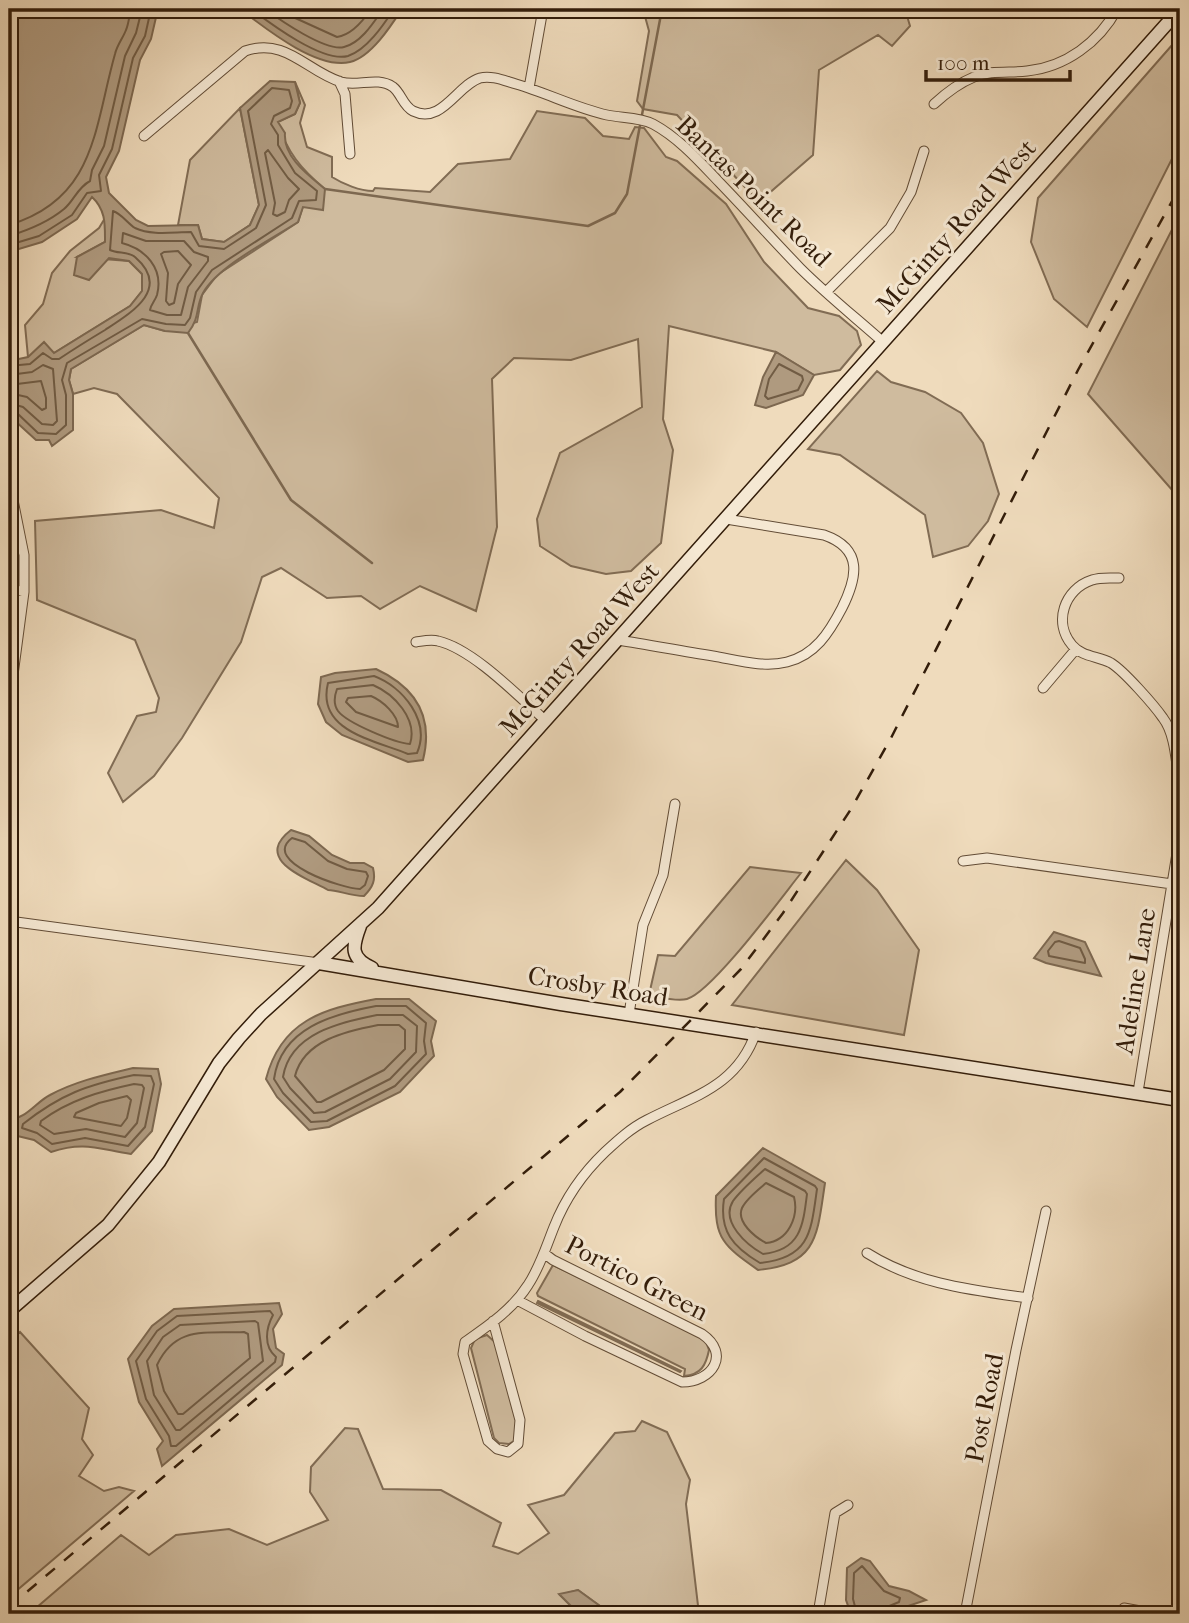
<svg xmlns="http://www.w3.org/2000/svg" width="1189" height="1623" viewBox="0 0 1189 1623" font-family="'IM FELL French Canon',serif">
	<rect width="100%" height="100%" fill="#efdbbc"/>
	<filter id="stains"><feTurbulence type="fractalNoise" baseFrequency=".00286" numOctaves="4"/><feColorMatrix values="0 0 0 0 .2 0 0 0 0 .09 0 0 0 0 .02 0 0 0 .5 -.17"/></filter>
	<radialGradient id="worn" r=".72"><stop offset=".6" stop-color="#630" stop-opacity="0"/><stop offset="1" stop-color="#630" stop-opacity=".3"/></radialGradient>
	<path fill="#cfbb9e" stroke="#816c54" stroke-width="2" d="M643 9H905L910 26 892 46 878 35 819 70 813 155 759 202 677 115 643 109 637 101 649 31Z
		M1180 36V143L1087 327 1054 299 1031 242 1038 198Z
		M295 82 305 105 300 123 307 147 332 157V177C343 184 360 191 373 191L375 188 430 192 458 164 510 159 537 111 585 118 603 136 629 139 635 127 644 128 666 157 677 161 726 204 764 262 808 308 839 316 857 331 861 345 840 370 814 375 776 352 669 326 663 419 673 450 661 543 631 571 606 574 571 566 540 546 537 519 560 453 642 407 638 339 571 360 514 358 492 379 497 527 476 611 420 586 380 609 361 596 327 598 281 568 262 577 241 642 182 738 154 776 123 802 108 773 137 716 156 712 159 698 135 640 37 600 35 521 161 510 214 528 219 498 117 394 94 388 73 394 69 380 71 369 144 325 165 331 197 322 202 295 217 275 298 222 303 206 325 189C300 168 288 153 277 122L295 114 300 103Z
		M240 108 259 205 250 225 224 242 202 239 198 225H178L190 160Z
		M1180 214V492L1173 491 1088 394Z
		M105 218V242L77 257 129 261 142 274V291L130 306 54 353 28 357 25 325 43 304 52 273 70 251 99 228Z
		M877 371 891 382 925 392 961 413 983 443 999 494 988 521 968 546 933 557 925 515 840 455 808 449Z
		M846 860 877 890 919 950 904 1035 732 1005Z
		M750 867 801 873C781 898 712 992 687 999 676 1002 660 997 649 995L658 955 675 956Z
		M553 1265 698 1336 706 1342 709 1350C706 1365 701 1375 684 1376L685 1369 538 1296 537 1293Z
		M538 1301 681 1371 680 1372 537 1303Z
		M20 1332 89 1408 82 1439 93 1455 79 1476 104 1491 119 1487 134 1491 9 1597V1342Z
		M487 1335 497 1344 519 1433 517 1439 509 1444 499 1443 494 1438 471 1348 475 1339Z
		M642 1421 667 1432 690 1480 686 1504 699 1614H611L578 1590 560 1595 579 1614H29L121 1535 149 1555 176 1535 229 1529 267 1545 328 1520 310 1492 311 1467 345 1428 358 1429 383 1489 441 1490 501 1523 493 1546 518 1554 549 1533 528 1505 564 1495 615 1433 635 1431Z"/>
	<path fill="#af9a7f" stroke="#7d6850" stroke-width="2" d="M9 9H160L157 13 151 39 140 60 119 151 106 177 109 193 136 220 148 226 198 225 202 239 224 242 250 225 259 205 240 108 270 81 295 82 300 103 295 114 278 122 285 133C283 157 308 175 325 189L323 210 303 207 298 222C272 239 218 266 203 293 195 308 201 316 188 333L165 331 144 325 71 369 69 380 73 394V430L52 446 49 440H36L14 420 9 419V361L28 357 44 342 54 353 130 306 142 291V274L129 261 109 258 89 280 74 275 77 257 105 242C105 225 106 210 92 197L77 219 42 242 9 252Z
		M240 9H320L337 11 349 9H402C391 26 371 57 350 62 317 70 265 28 240 9Z
		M776 352 814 375 803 395 766 408 755 405 763 377Z
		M376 669C415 687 434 716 423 760L408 762 342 735 326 722 318 704 321 677 335 673Z
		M291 830 309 836 332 855 350 863H364L373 868C376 880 373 887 364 896 350 896 338 890 328 890 307 878 252 860 291 830Z
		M1054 932 1085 942 1101 976 1046 963 1034 958Z
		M376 999H409L436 1021 431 1041 434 1056 400 1092 329 1127 309 1130 277 1097 266 1079C281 1021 322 1009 376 999Z
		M133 1068 158 1069 161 1084 152 1131 131 1154C98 1149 84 1141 51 1152L34 1140 9 1134V1119C25 1120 36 1102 50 1095 76 1081 104 1075 133 1068Z
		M763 1148 825 1183C817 1236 818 1264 758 1270 724 1246 714 1239 716 1196Z
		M279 1303 282 1314 273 1329 276 1348 284 1354 282 1365 162 1466 157 1449 163 1441 139 1402 128 1359 152 1326 174 1309Z
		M861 1558 870 1561 889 1586 909 1591 926 1600 893 1611 890 1614H851L846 1600 847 1568Z
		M578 1590 611 1614H579L559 1594Z"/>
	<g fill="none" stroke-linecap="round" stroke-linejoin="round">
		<path stroke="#715c44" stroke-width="2" d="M251 9C271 24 323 63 348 56 367 50 384 24 394 9
			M265 9C280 20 326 52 344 47 361 43 374 22 383 9
			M282 9 293 17 337 37C351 35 363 21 371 9
			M268 150 288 178 299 189 289 200 285 212 277 216 273 214 275 203 265 153Z
			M9 225C96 199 94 128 115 54 117 45 123 38 126 30 129 23 129 16 131 9
			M123 233 146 241H184L194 252 208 257V261L188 287 181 315H167L150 310C151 304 155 301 157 295 164 268 145 249 122 243Z
			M9 236C29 230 47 223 64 209 74 201 77 188 90 181L92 170 104 146 125 56 136 33 142 9
			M9 245 39 236 72 215 87 193 101 191 99 175 112 149 133 58 145 36 151 9
			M178 251 191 265 178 284 174 303 169 305 166 301 168 273 161 254 164 252Z
			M779 364 802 376 803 380 798 390 768 399 765 396 769 379Z
			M9 366 30 364 43 353 52 359H59C74 349 90 339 105 330 131 313 172 289 135 257 128 251 118 254 110 250L113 211C122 214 127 223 135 228 152 236 173 232 191 232L199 246 224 249 256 228 266 205 248 111 272 88 289 90 292 101 290 108 274 116 271 124 278 135V145L295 173 317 191 316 200 299 201 292 218 212 270 196 292 190 318 185 325 166 324 142 319 67 363 62 380 66 395V425L56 434 38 433 18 414 9 412
			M9 375 32 372 43 365 53 369 57 421 53 425 42 424 23 407 9 403
			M9 385 41 381 46 398V408L42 410 27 397 9 393
			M374 676C403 687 431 721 417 753L408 754C374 740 316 731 328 683Z
			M373 685C394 694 418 719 410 744 395 743 347 723 338 711 333 704 334 697 337 689Z
			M371 696C383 701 398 715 398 727L356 712 346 702 348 698Z
			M292 838 305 842 328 861 347 869 366 872 368 876 365 885 360 889C344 889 260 862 292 838Z
			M1059 941 1080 948 1085 959V963L1049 956 1048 951 1055 942Z
			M376 1006H406L426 1023 424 1041 426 1054 395 1086 327 1121 311 1122 283 1093 274 1079C281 1028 333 1014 376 1006Z
			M377 1015H403L417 1026 416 1052 390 1079 325 1112 314 1113 290 1088 283 1077C290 1033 341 1022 377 1015Z
			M378 1025H399L405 1030V1049L384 1070 321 1102H317L295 1076C304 1040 347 1031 378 1025Z
			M134 1075 151 1076 154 1084 145 1127 128 1146 85 1138 52 1144 37 1133 22 1128 23 1124C61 1094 87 1085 134 1075Z
			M134 1084 142 1085 144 1088 137 1123 125 1137 86 1129 54 1134 40 1125 41 1121C69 1100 101 1091 134 1084Z
			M127 1096 131 1100 127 1118 121 1126 74 1117 76 1113 99 1103Z
			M764 1158 815 1186 817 1189C811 1232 810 1258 760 1263 733 1247 719 1231 724 1199Z
			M765 1169 805 1191 807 1194C803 1227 800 1250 763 1254 747 1245 720 1222 733 1201 741 1190 755 1178 765 1169Z
			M766 1183 794 1197C799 1217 788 1241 766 1243 755 1237 736 1222 742 1208 746 1199 759 1189 766 1183Z
			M270 1311 273 1315C266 1328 263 1346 276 1357L275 1362 176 1446H171L169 1436 146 1399 136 1361 157 1331 177 1316Z
			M255 1321 258 1323 263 1361 180 1430H176L154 1395 147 1361 163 1337 180 1325Z
			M244 1332 248 1334 250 1358 183 1414H178L164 1391 157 1365C176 1325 206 1334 244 1332Z
			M857 1614 853 1599 854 1573 862 1566 884 1591 900 1598 899 1602 887 1607 885 1614"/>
		<path stroke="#7d6850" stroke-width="2.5" d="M325 189 588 226 615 213 627 194 662 9
			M188 333 291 500 372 563"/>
		<g stroke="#624c36" stroke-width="11">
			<path id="street" d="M339 81 345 94 350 154
				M529 88 543 9
				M934 104C946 93 959 83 974 77 990 70 1010 73 1027 71 1066 67 1099 42 1117 9
				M144 136 245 51C286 37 306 71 341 82 358 87 377 76 393 87 401 93 403 106 413 111 442 125 457 85 480 78 492 75 505 81 516 84 547 93 576 108 607 115 621 118 640 117 653 124 679 138 700 162 720 183 747 211 773 240 800 268 826 294 856 318 883 342
				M827 291 890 228 911 192 924 151
				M9 480 24 555V592L9 705
				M1119 578C1110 578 1100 577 1092 580 1064 589 1053 623 1072 645 1082 657 1098 656 1111 663 1124 671 1154 705 1163 718 1176 735 1176 765 1180 786
				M9 588 24 592
				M618 640C650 645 681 651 713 656 737 660 763 668 787 662 815 655 829 633 842 608 857 578 864 549 824 535L726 519
				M416 642C423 641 431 639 438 641 473 649 519 697 546 721
				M1043 688 1076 649
				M963 861 987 858 1172 884 1180 882
				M9 921 319 963
				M629 1014 643 925 663 875 675 804
				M1138 1092 1180 835
				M867 1253C916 1284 971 1290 1028 1298
				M517 1300 585 1336 682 1382C712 1382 731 1354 702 1334L553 1260 545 1254
				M493 1321 520 1420 518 1444 508 1452 497 1449 488 1441 463 1354 465 1342C488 1326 513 1309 528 1285 540 1267 546 1247 554 1227 565 1199 583 1173 605 1152 618 1140 631 1128 647 1120 693 1096 737 1087 756 1032
				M1124 1608 1157 1614
				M818 1614 835 1513 848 1505
				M965 1614 1016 1350 1046 1211"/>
		</g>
		<g stroke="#331d0a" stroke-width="15">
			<path id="secondary" d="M360 926C352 947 350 958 372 968
				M319 963 561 1004 1180 1100
				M9 1311 108 1225 159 1162 219 1063 239 1038 261 1014 378 908 1180 9"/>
		</g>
		<use href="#street" stroke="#f5e8d3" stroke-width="9"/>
		<use href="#secondary" stroke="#f5e8d3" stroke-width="12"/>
		<path stroke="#331d0a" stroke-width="2.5" stroke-dasharray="12 12" stroke-linecap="butt" d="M9 1607 620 1092 741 969 783 913 851 809 891 738 1078 370 1180 187"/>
	</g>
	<g text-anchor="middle" stroke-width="6" stroke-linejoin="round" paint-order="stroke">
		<g font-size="26" fill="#331d0a" stroke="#f5e8d3">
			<text transform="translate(754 191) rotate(44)" y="9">Bantas Point Road</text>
			<text transform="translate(956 226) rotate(-48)" y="9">McGinty Road West</text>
			<text transform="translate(579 649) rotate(-48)" y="9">McGinty Road West</text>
			<text transform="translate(1135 981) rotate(-81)" y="9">Adeline Lane</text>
			<text transform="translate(598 986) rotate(9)" y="9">Crosby Road</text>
			<text transform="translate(637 1278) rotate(27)" y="9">Portico Green</text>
			<text transform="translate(984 1408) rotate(-79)" y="9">Post Road</text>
		</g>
	</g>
	<rect width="1189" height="1623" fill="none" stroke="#efdbbc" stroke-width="35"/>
	<rect x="10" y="10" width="1168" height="1602" fill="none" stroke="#331d0a" stroke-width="3.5"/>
	<rect x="18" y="18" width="1154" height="1588" fill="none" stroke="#331d0a" stroke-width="2"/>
	<path d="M926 70v10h144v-10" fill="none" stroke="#331d0a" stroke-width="3.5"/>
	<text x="937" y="70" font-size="21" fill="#331d0a" stroke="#f5e8d3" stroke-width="5" paint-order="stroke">100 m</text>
	<rect width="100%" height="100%" filter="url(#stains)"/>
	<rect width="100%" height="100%" fill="url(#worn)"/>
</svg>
